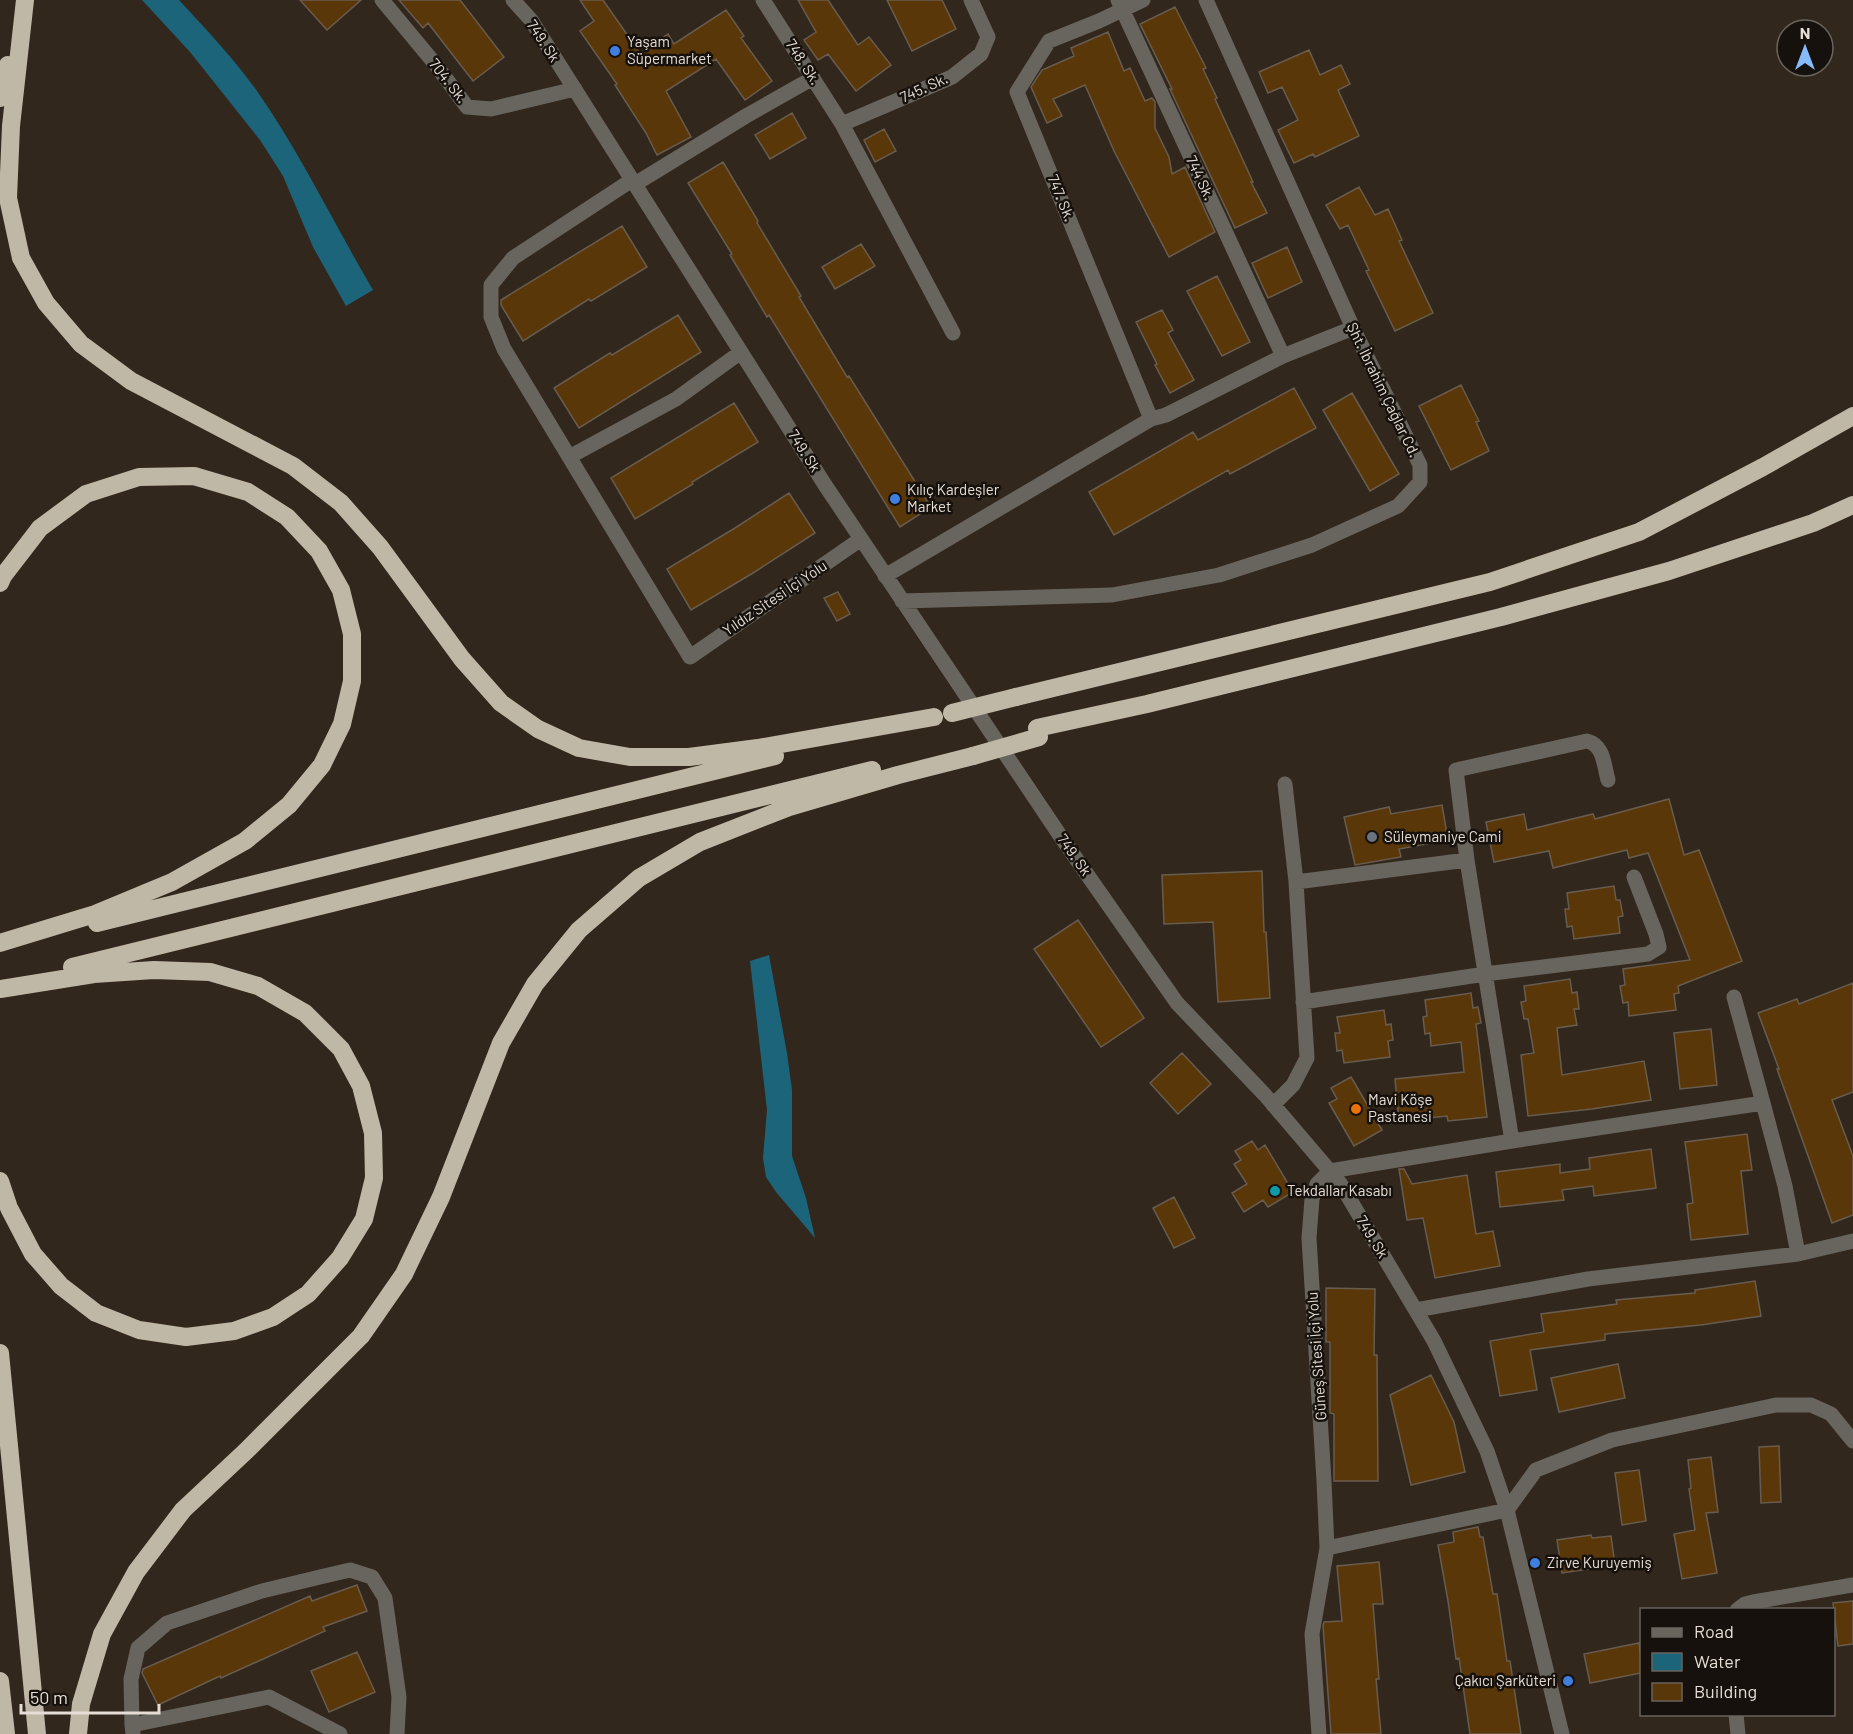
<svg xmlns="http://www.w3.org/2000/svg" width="1853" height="1734" viewBox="0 0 1853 1734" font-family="Barlow,sans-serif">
	<rect width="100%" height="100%" fill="#32271c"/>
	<path fill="#1c6479" d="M142 0H179C206 29 234 59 257 91 301 154 334 224 373 290L346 306 313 247 283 176 260 140 190 52Z
		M769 955 787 1053 792 1090V1156L806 1198 815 1238 776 1192 766 1177 763 1158 767 1110 750 961Z"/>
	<path fill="#5a3709" stroke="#685c4f" stroke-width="1.5" d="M300 0H361L327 30Z
		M399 0H460L504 57 473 81 428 23 423 28Z
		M580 0H603L640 53 668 34 674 44 726 10 744 36 741 38 772 81 745 100 716 59 666 91 691 137 657 155 646 133 615 85 617 84 580 31 594 21Z
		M798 0H828L858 45 869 37 891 65 856 91 828 54 818 60 804 40 816 32Z
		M887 0H942L956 29 912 51Z
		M1175 7 1206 68 1203 69 1217 98 1215 99 1253 182H1251L1267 213 1235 228 1170 89H1172L1140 24Z
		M1108 32 1124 71 1130 68 1145 101 1152 98 1155 102V128L1169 157 1172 174 1185 167 1215 232 1169 257 1114 151 1085 85 1053 99 1062 116 1047 123 1031 87 1042 70 1074 56 1071 48Z
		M1309 50 1320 75 1341 65 1350 84 1338 90 1359 136 1315 157 1313 154 1294 163 1278 130 1298 120 1282 87 1268 93 1259 72Z
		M792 113 806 138 770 159 755 135Z
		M884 129 896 151 875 162 864 140Z
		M723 162 758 221 757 223 801 296 799 297 847 377 849 376 931 507 900 527 769 315 767 317 730 255 732 254 688 183Z
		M1359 187 1375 215 1388 209 1402 240 1399 241 1433 313 1395 331 1366 271 1369 270 1348 225 1340 229 1326 205Z
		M622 226 647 267 591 301 589 299 523 341 501 305V300Z
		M861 244 875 266 835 289 822 267Z
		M1287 247 1302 282 1268 298 1252 263Z
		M1217 276 1250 342 1222 356 1187 291Z
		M1162 310 1173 330 1168 333 1194 380 1170 393 1155 365 1157 364 1136 322Z
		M678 315 701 352 579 428 554 388 610 353 612 355Z
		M1461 385 1479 421 1476 422 1489 451 1451 470 1419 406Z
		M1294 388 1316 428 1230 474 1228 470 1114 535 1089 492 1193 432 1198 440Z
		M1352 393 1399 474 1370 491 1323 410Z
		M734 403 758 442 692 482 693 484 635 519 611 478Z
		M789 493 815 533 753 573 691 610 667 569 735 528Z
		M838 592 850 614 837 621 824 598Z
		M1669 799 1684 855 1699 850 1742 961 1678 986 1679 993 1674 994 1676 1010 1629 1016 1628 1002 1623 1003 1620 986 1625 985 1623 969 1690 960 1648 853 1629 858 1627 850 1553 868 1549 851 1494 862 1486 822 1524 814 1527 830 1593 814 1595 819Z
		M1442 805 1448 840 1399 849 1401 857 1355 865 1344 817 1389 807 1391 814Z
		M1262 871 1264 932H1266L1270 998 1218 1002 1213 922 1164 924 1162 875Z
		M1614 886 1616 900H1620L1623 916 1618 917 1620 933 1574 939 1572 926 1567 927 1565 909H1569L1567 893Z
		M1078 920 1144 1018 1101 1047 1034 949Z
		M1570 979 1572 993 1577 992 1579 1009H1574L1577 1025 1557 1028 1562 1075 1644 1061 1651 1100 1592 1109 1528 1116 1521 1055 1534 1053 1528 1019H1524L1521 1002 1526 1001 1524 986Z
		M1853 983V1092L1832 1100 1853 1156V1215L1832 1223 1777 1069H1779L1758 1013 1797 999 1799 1004Z
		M1471 993 1473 1008 1478 1007 1481 1023 1476 1024 1487 1117 1448 1121 1447 1116 1399 1121 1395 1079 1464 1072 1461 1042 1431 1046 1430 1033 1425 1034 1423 1017 1427 1016 1425 1000Z
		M1384 1010 1386 1025 1391 1024 1393 1040 1388 1041 1390 1057 1344 1063 1342 1050 1337 1051 1335 1033H1340L1337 1017Z
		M1711 1029 1717 1085 1680 1089 1674 1033Z
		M1182 1053 1211 1084 1178 1114 1150 1083Z
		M1351 1077 1382 1130 1354 1146 1329 1103 1337 1099 1331 1088Z
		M1747 1134 1752 1170 1741 1171 1748 1234 1691 1240 1687 1204 1693 1203 1685 1142Z
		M1252 1141 1258 1150 1265 1145 1293 1192 1268 1207 1263 1200 1244 1212 1232 1193 1247 1184 1234 1164 1241 1160 1235 1151Z
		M1651 1149 1656 1188 1594 1196 1593 1186 1562 1190 1564 1200 1500 1207 1496 1172 1560 1164V1173L1590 1169 1589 1158Z
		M1399 1169H1404L1412 1184 1467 1175 1476 1234 1493 1231 1500 1266 1435 1278 1423 1218 1407 1220Z
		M1174 1197 1195 1238 1174 1248 1153 1208Z
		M1755 1281 1761 1316 1701 1325 1605 1334V1340L1530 1350 1537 1390 1500 1396 1490 1341 1544 1332 1541 1314 1617 1304 1616 1300 1695 1293V1290Z
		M1326 1288 1375 1289 1374 1355H1377L1378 1481H1334V1414L1330 1413V1342H1326Z
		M1618 1364 1625 1398 1559 1412 1551 1378Z
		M1431 1375 1454 1422 1465 1472 1411 1485 1390 1395Z
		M1779 1446 1781 1502 1761 1503 1759 1447Z
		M1711 1457 1718 1512 1706 1513 1717 1573 1682 1579 1674 1534 1695 1530 1689 1489 1691 1488 1688 1460Z
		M1639 1470 1646 1521 1622 1525 1615 1473Z
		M1478 1527 1480 1537H1483L1493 1594H1497L1507 1661H1510L1521 1734H1470L1459 1658 1456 1659 1448 1601 1438 1545 1454 1542 1453 1532Z
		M1591 1535 1592 1538 1611 1536 1615 1565 1562 1573 1557 1540Z
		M1379 1562 1383 1604H1373L1379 1679H1376L1381 1734H1331L1323 1626 1324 1622 1342 1621 1337 1566Z
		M357 1585 367 1611 323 1627 325 1631 221 1678 220 1676 158 1705 142 1673 143 1669 310 1596 312 1601Z
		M1853 1601V1644L1838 1646 1833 1603Z
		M1639 1643 1641 1658V1673L1590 1683 1584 1654Z
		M357 1652 375 1692 329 1712 311 1671Z"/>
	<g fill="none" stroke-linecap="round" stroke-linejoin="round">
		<path stroke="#68655e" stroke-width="15" d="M382 0 436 65 467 107 491 109 575 89
			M513 0 531 20 825 485 1061 837 1177 1003 1265 1095 1340 1183 1434 1341 1487 1451 1507 1510 1562 1734
			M763 0 842 124 953 333
			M1118 0 1283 356
			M1143 0 1099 21 1049 41 1017 92 1151 419 1166 415 1283 356 1353 328
			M842 124 952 77 981 54 988 37 971 0
			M632 180 513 258 491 285V317L504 349 690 657 861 539
			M635 184 746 116 813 78
			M569 457 676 399 741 352
			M885 576 1151 419
			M902 601 1112 595 1219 575 1312 545 1398 506 1420 482V465L1353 328 1206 0
			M1296 882 1467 860
			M1734 997 1763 1103
			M1303 1002 1485 974 1648 954 1659 947 1656 934 1634 877
			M1273 1105 1293 1085 1307 1058 1296 882 1285 784
			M1512 1141 1467 860 1456 770 1587 741C1604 745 1604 766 1608 780
			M1416 1310 1588 1279 1798 1254 1853 1241
			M1327 1548 1507 1510 1536 1470 1612 1440 1776 1405H1811L1831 1414 1853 1441
			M1737 1610 1745 1604 1753 1602 1853 1585
			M1736 1714 1738 1734
			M132 1725 131 1679 138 1648 167 1623 262 1591 320 1577 350 1570 372 1577 385 1598 399 1697 397 1734
			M133 1733 132 1725 269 1697 340 1734
			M1319 1734 1312 1634 1327 1548 1324 1481 1309 1238 1312 1199 1317 1184 1330 1171 1512 1141 1763 1103 1785 1186 1798 1254"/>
		<path stroke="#c0b8a6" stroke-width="18" d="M25 0 11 126 8 198 21 258 46 303 81 344 131 381 293 466 341 503 380 547 462 659 501 703 538 729 579 748 630 757H689L758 748 934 717
			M0 98 8 65
			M0 583 3 576 40 528 86 494 139 477 194 476 248 492 287 517 319 551 341 590 352 634V681L342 724 322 765 289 805 245 841 172 882 95 914 0 943
			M1016 697 1490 582 1639 532 1763 467 1853 416
			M1037 728 1147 704 1501 617 1669 571 1813 523 1853 505
			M97 923 775 756
			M72 967 872 770
			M0 989 94 974 154 970 210 972 258 986 305 1013 341 1049 361 1086 373 1133 374 1178 364 1219 340 1258 308 1294 273 1317 234 1331 186 1337 139 1330 96 1313 61 1286 33 1254 9 1208 0 1181
			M0 1353 37 1734
			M0 1681 6 1734
			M78 1734 81 1704 102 1634 136 1572 183 1510 246 1451 361 1336 404 1274 441 1197 501 1043 535 984 579 930 639 878 700 842 789 807 898 775 973 756"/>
		<path stroke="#c0b8a6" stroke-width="18" d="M952 713 1016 697
			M973 756 1039 737"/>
	</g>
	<g fill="#3f7fe0" stroke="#16110c" stroke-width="2">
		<circle cx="615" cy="51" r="6"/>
		<circle cx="895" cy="499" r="6"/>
		<circle cx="1535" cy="1563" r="6"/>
		<circle cx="1568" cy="1681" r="6"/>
	</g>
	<circle fill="#6b7280" stroke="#16110c" stroke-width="2" cx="1372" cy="837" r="6"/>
	<circle fill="#e8710a" stroke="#16110c" stroke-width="2" cx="1356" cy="1109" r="6"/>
	<circle fill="#0f9aa8" stroke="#16110c" stroke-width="2" cx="1275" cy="1191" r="6"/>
	<g text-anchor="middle" stroke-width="5" stroke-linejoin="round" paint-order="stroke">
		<g font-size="15" fill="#e5ddd6" stroke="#16110c">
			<text transform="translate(543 41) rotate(57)" y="5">749. Sk</text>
			<text transform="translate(803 62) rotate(57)" y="5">748. Sk.</text>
			<text transform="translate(448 81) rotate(52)" y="5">704. Sk.</text>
			<text transform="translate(924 88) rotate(-24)" y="5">745. Sk.</text>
			<text transform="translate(1200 178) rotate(65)" y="5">744 Sk.</text>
			<text transform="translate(1061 198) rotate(68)" y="5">747. Sk.</text>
			<text transform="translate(1383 390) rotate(64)" y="5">Şht. İbrahim Çağlar Cd.</text>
			<text transform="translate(804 451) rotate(58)" y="5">749. Sk</text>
			<text transform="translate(775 598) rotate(-34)" y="5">Yıldız Sitesi İçi Yolu</text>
			<text transform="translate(1074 855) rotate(55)" y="5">749. Sk</text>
			<text transform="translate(1372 1237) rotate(59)" y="5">749. Sk</text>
			<text transform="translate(1317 1356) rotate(-94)" y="5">Güneş Sitesi İçi Yolu</text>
		</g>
		<g font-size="15" fill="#e5ddd6" stroke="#16110c" text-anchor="start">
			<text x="627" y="47">Yaşam<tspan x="627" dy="17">Süpermarket</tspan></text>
			<text x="907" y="495">Kılıç Kardeşler<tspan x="907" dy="17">Market</tspan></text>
			<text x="1384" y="842">Süleymaniye Cami</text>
			<text x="1368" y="1105">Mavi Köşe<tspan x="1368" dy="17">Pastanesi</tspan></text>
			<text x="1287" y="1196">Tekdallar Kasabı</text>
			<text x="1547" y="1568">Zirve Kuruyemiş</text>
			<text x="1556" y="1686" text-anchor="end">Çakıcı Şarküteri</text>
		</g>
	</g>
	<rect x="1640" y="1608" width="195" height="108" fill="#16110c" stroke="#69635d" stroke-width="1.5"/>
	<rect x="1652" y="1628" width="30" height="9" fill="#68655e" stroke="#69635d" stroke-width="1.5"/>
	<text x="1694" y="1638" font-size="18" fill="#e5ddd6">Road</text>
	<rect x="1652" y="1653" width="30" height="18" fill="#1c6479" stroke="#69635d" stroke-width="1.5"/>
	<text x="1694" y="1668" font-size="18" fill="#e5ddd6">Water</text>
	<rect x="1652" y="1683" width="30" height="18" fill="#5a3709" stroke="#69635d" stroke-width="1.5"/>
	<text x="1694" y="1698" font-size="18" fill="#e5ddd6">Building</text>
	<g transform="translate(1805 48)"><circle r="28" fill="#16110c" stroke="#69635d" stroke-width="1.5"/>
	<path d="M0-4.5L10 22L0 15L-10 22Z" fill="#85bbfb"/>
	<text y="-9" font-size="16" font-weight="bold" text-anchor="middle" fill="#e5ddd6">N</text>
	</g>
	<path d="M21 1704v9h138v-9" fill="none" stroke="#e5ddd6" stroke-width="3"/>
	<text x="30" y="1704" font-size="18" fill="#e5ddd6" stroke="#16110c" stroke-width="4.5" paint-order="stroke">50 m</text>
</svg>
